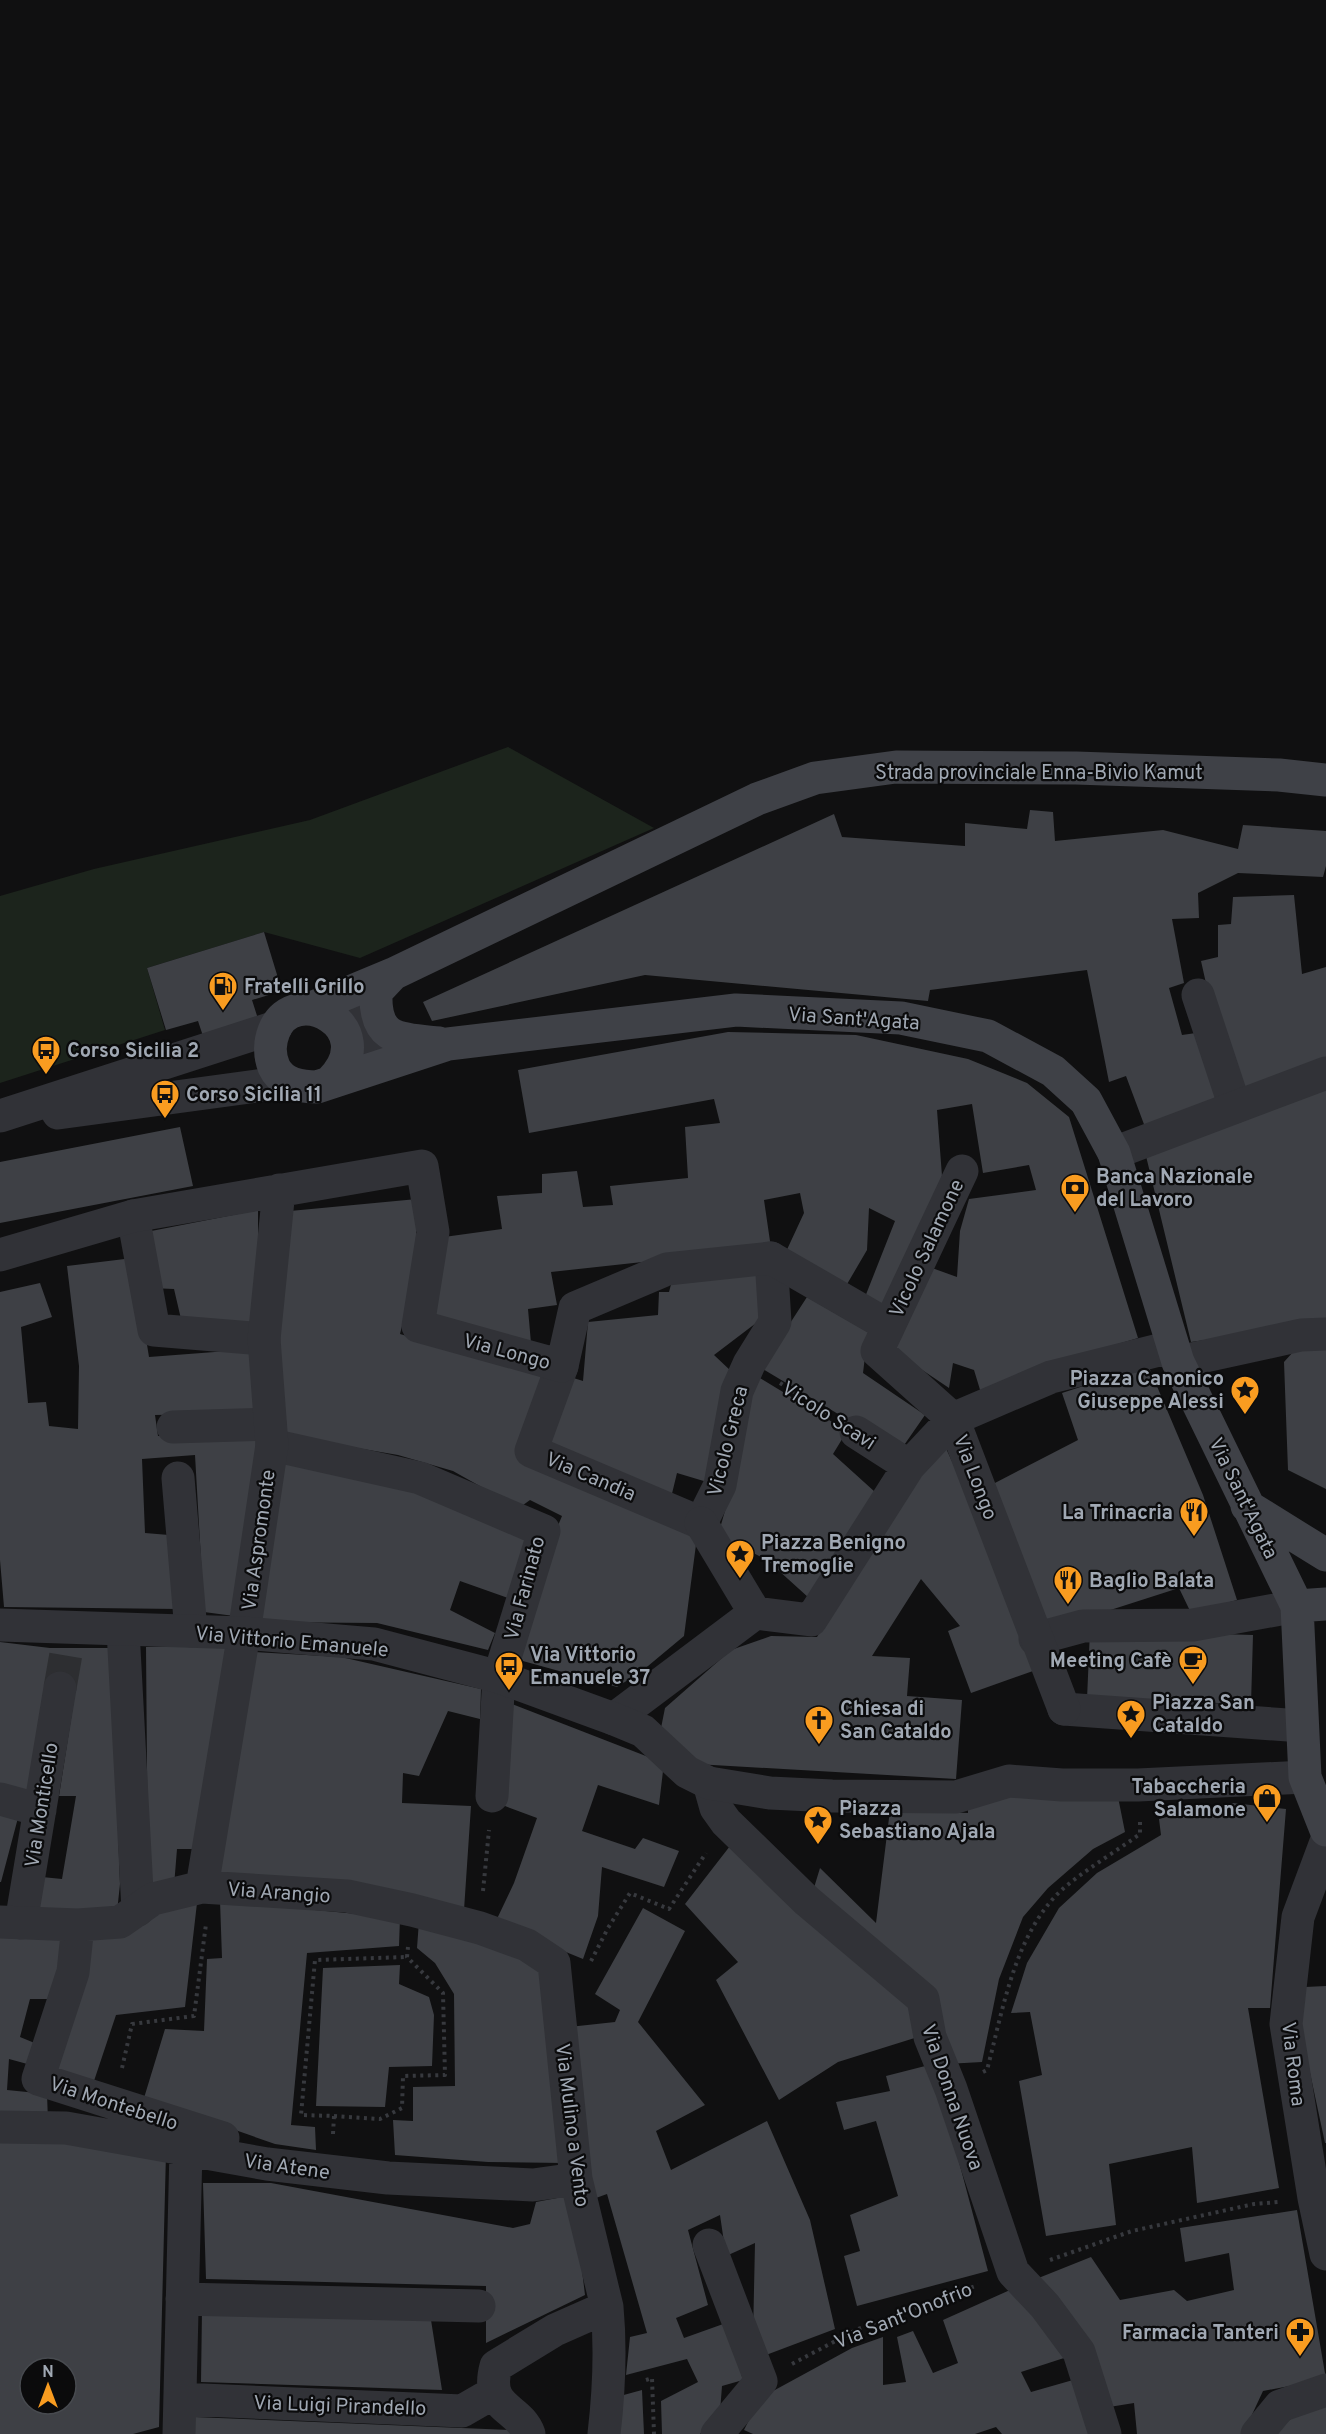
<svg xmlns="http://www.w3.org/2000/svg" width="1326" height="2434" viewBox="0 0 1326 2434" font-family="Overpass,sans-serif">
	<rect width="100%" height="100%" fill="#101011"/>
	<path fill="#1c241c" d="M508 747 654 828 360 958 264 932 147 968 165 1030 0 1083V896L94 869 310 820Z"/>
	<path fill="#3e4045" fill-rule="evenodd" d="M1030 810 1053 812 1055 841 1163 830 1238 849 1243 825 1326 831V866L1323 877 1238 873 1198 893 1199 918 1172 919 1184 983 1169 988 1182 1035 1203 1032 1224 1098 1145 1127 1126 1076 1109 1082 1087 970 930 990 928 1001 645 975 432 1021 423 1002 834 814 842 837 965 846V823L1027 829Z
		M1294 895 1302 974 1326 967V1060L1237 1092 1212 1010 1201 961 1218 957V925L1231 924 1233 897Z
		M264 932 282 991 252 1000 259 1022 204 1039 198 1021 166 1030 147 968Z
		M728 1032 856 1035 968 1059 1027 1083 1069 1117 1138 1338 1045 1366 981 1393 974 1370 953 1363 949 1388 891 1349 932 1268 957 1277 960 1231 969 1199 1036 1190 1029 1165 983 1173 972 1104 937 1110 942 1176 887 1308 865 1297 895 1221 869 1208 867 1250 843 1291 784 1256 804 1213 800 1193 764 1200 771 1248 551 1272 557 1305 528 1309 531 1343 429 1323 444 1237 502 1229 497 1196 542 1193V1174L577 1171 583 1207 613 1205 610 1186 688 1178 685 1127 720 1123 714 1099 529 1133 518 1070Z
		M1326 1086V1323L1191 1342 1146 1156Z
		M180 1127 193 1186 0 1223V1162Z
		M417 1199 415 1275 400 1334 542 1375 521 1457 697 1537 684 1636 642 1671 617 1687 512 1658 529 1595 562 1516 530 1500 519 1508 453 1471 398 1455 287 1436 272 1361 290 1211Z
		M258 1210V1328L181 1319 174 1289 150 1288 141 1233Z
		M133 1258 149 1357 254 1349 258 1413 155 1415 158 1436 261 1437 234 1616 204 1612 195 1455 142 1459 145 1533 169 1535 179 1609 4 1607 0 1560V1292L40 1283 52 1317 21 1327 28 1403 46 1402 49 1426 78 1429 79 1366 67 1266Z
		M759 1269 764 1317 714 1355 732 1372 707 1482 677 1473 669 1506 543 1446 564 1375 583 1381 588 1322 658 1315 659 1292H669L673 1277Z
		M807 1297 868 1332 863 1373 925 1415 900 1451 761 1368Z
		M1326 1340V1489L1288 1470 1284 1362 1303 1341Z
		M1148 1365 1203 1495 1237 1600 1191 1613 1179 1588 1045 1631 993 1484 1078 1440 1062 1393Z
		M755 1375 847 1431 833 1454 875 1492 809 1598 767 1560 718 1535 741 1456Z
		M944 1444 990 1544 1033 1671 971 1693 948 1631 960 1626 921 1579 872 1656 910 1658 907 1696 962 1700 956 1779 696 1764 661 1728 665 1708 731 1650 771 1636 817 1637 899 1503Z
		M284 1459 415 1488 531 1537 508 1598 460 1581 450 1610 495 1633 488 1650 377 1623 253 1622Z
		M1090 1630 1253 1635 1251 1704 1087 1699Z
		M0 1642 50 1648H111L120 1884 117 1912 38 1913 42 1877 62 1879 76 1796H59L76 1687 60 1688 32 1793 0 1784Z
		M234 1645 201 1849H177L174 1886 148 1885 146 1647Z
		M253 1652 341 1657 481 1689 480 1719 448 1711 419 1776 403 1773 402 1803 471 1806 464 1910 214 1881Z
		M512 1704 651 1758 663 1771 659 1805 598 1785 582 1831 635 1849 643 1838 679 1851 664 1887 602 1867 598 1916 583 1959 495 1923 514 1883 537 1818 505 1806Z
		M1013 1790 1117 1792 1125 1832 1093 1849 1048 1888 1023 1917 999 1979 982 2062 946 2064 933 1990 813 1891 820 1868 876 1923 890 1810 968 1813V1806Z
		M1233 1803 1286 1809 1270 2008H1248L1279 2188 1197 2203 1192 2147 1109 2164 1116 2225 1046 2236 1019 2081 1042 2075 1030 2012 1011 2013 1027 1963 1059 1908 1097 1873 1161 1835 1159 1819 1198 1809Z
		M0 1809 19 1814 1 1882H0Z
		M730 1846 913 2011 921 2036 838 2062 779 2100 716 1980 738 1962 685 1904Z
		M220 1901 400 1918 399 1946 307 1953 291 2125 315 2127 316 2150 275 2144 144 2098 165 2029 204 2031 207 1959 222 1958Z
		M197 1903 185 2007 116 2015 93 2084 49 2071 86 1937 157 1907Z
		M643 1908 685 1931 638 2022 705 2105 656 2131 671 2170 767 2121 810 2220 835 2329 761 2357 753 2337 755 2243 726 2256 720 2215 688 2230 708 2305 676 2318 684 2338 726 2323 743 2380 722 2386 720 2412 700 2434H662L661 2401 698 2382 687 2359 626 2375 630 2337 647 2333 607 2194 596 2198 586 2168 569 2027 615 2022 620 2010 595 1994Z
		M419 1921 515 1948 542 1974 564 2163 488 2162 395 2155 393 2120 413 2121V2087L455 2086 454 1994 435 1963 417 1948Z
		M0 1935 69 1936 54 1999H30L20 2037 37 2044 31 2065 9 2059 7 2090 47 2094 48 2121 0 2116Z
		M400 1965 399 1984 429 1997 434 2015 432 2066 389 2067 385 2107 316 2106 323 1968Z
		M1326 1986V2143H1325L1300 2026 1305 1987Z
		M933 2064 988 2271 857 2306 844 2256 860 2251 850 2215 898 2196 876 2121 844 2130 836 2102 890 2091 886 2076Z
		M0 2135 166 2153 159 2427 133 2434H0ZM30 2368H66V2404H30Z
		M203 2183H271L513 2228 530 2224 536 2202 573 2195 585 2295 486 2343V2286L206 2279Z
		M1297 2210 1326 2379 1263 2391 1243 2434H1137L1134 2403 1103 2408 1036 2279 1091 2257 1120 2300 1174 2290 1187 2301 1234 2290 1229 2253 1185 2262 1180 2228Z
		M1010 2290 1042 2322 1064 2358 1021 2372 1031 2392 1073 2380 1095 2434H1002L996 2427 975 2434H753L744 2430 760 2398 852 2348 883 2337V2385L906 2382 897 2337 913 2331 933 2373 958 2363 943 2320Z
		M202 2309 431 2320 442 2390 201 2382Z
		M642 2390 644 2434H616L620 2396Z
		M1326 2400V2434H1273L1292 2418Z
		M194 2417 512 2430V2434H194Z"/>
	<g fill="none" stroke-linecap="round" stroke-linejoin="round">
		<path stroke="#2d2e31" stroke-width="33" stroke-dasharray="33 16" stroke-linecap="butt" d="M60 1688 67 1648"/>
		<path stroke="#37393e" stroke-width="4" stroke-dasharray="3 4.5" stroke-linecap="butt" d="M780 1383 827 1413
			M483 1891 489 1830
			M591 1961 608 1928 630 1893 669 1909 706 1853
			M122 2068 132 2024 194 2016 206 1924
			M983 2072 987 2070C1003 2010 1015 1930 1065 1887 1088 1868 1115 1852 1140 1834V1822
			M334 2116 380 2119 402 2108 403 2076 445 2075 443 1993 407 1957 408 1947
			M333 2134 334 2116 301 2115 315 1960 407 1957
			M1050 2260 1132 2231 1254 2204 1278 2202
			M792 2364 858 2329 978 2285
			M646 2380 652 2378 654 2434"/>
		<path stroke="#313237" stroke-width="33" d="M1198 995 1235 1107
			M133 1216 154 1330 264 1339
			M562 1366 531 1451 701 1523 720 1485 737 1391 749 1364 775 1322 771 1258
			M173 1427 270 1424
			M272 1445 420 1478 544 1531 499 1677
			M178 1478 191 1631
			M123 1630 138 1910
			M1035 1639 1083 1626 1193 1625 1297 1606
			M1064 1709 1302 1726
			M0 1799 40 1810
			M21 1923 60 1688"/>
		<path stroke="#313237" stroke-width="33" d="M1114 1153 1326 1073
			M0 1255 133 1216 422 1166 433 1232 418 1326 562 1366 575 1308 667 1269 771 1258 889 1326 877 1351 953 1419 1064 1709
			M889 1326 962 1171
			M1178 1362 1301 1335 1326 1334
			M856 1432 909 1466
			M701 1523 755 1613
			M614 1719 755 1613 811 1620 909 1466 953 1419 1051 1377 1171 1347
			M709 1783 716 1808 726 1822 807 1901 923 1999 930 2037 951 2089 1013 2272 1045 2306 1079 2352 1105 2434
			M492 1796 499 1677
			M202 1887 244 1633 272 1445 264 1339 279 1190
			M0 1922 78 1925 120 1922 153 1899 202 1887 347 1896 412 1910 480 1928 527 1945 554 1963 576 2179 607 2307 555 2330 496 2366C484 2410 519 2406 529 2434
			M78 1925 73 1972 38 2079 223 2138
			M0 2127 66 2128 267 2164 388 2178 533 2185 576 2179
			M709 2245 761 2381 717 2434
			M182 2299 479 2306
			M180 2399 462 2411 495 2392
			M179 2434 186 2149
			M604 2434C609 2391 611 2350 607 2307
			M1257 2434 1280 2406 1326 2390"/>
		<path stroke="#313237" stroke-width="33" d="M343 1028 376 992
			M348 1042 401 1039
			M58 1113 286 1082
			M0 1116 276 1027
			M0 1625 244 1633 374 1644 499 1677 614 1719 643 1731 687 1772 709 1783 770 1793 832 1796 956 1797 1009 1781 1062 1785H1138L1305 1777
			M1326 1842 1298 1917 1286 2024 1314 2198 1326 2254"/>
		<path stroke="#3f4147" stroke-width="33" d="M393 974 376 992C374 1041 399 1039 439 1043
			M309 1009 393 974 757 799 815 778 896 767 1076 768 1279 775 1326 780
			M331 1081C384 1027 294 980 274 1031 269 1044 269 1054 274 1067 282 1084 300 1087 317 1087L448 1044 736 1010 901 1018 988 1036 1053 1071 1086 1101 1114 1153 1178 1362 1297 1606 1305 1777 1326 1830
			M1247 1506 1326 1555
			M1297 1606 1326 1604"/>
	</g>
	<defs>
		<g id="fuel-pin" transform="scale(1.5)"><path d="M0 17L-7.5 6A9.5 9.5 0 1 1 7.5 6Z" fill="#f99c20" stroke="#0b0b0c"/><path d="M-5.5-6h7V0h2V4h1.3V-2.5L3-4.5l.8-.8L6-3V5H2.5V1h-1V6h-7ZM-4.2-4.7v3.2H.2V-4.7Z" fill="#111"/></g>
		<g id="bus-pin" transform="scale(1.5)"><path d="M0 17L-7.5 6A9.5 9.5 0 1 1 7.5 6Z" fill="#f99c20" stroke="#0b0b0c"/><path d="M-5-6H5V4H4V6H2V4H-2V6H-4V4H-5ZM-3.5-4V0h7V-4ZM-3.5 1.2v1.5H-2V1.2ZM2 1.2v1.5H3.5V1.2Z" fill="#111"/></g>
		<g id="bank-pin" transform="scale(1.5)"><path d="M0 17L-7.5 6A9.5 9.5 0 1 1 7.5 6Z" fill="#f99c20" stroke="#0b0b0c"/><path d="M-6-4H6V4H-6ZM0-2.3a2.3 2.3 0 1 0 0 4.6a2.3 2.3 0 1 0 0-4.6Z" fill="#111"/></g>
		<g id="sight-pin" transform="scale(1.5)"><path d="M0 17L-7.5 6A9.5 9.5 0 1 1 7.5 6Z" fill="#f99c20" stroke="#0b0b0c"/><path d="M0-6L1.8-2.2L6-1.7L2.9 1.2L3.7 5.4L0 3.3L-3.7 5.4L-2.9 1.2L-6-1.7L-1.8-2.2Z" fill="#111"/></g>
		<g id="restaurant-pin" transform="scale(1.5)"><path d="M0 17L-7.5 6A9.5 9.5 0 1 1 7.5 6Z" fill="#f99c20" stroke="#0b0b0c"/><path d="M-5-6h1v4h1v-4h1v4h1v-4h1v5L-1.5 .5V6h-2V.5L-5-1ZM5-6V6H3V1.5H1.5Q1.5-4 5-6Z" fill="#111"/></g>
		<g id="cafe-pin" transform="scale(1.5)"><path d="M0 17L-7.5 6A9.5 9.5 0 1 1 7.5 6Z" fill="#f99c20" stroke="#0b0b0c"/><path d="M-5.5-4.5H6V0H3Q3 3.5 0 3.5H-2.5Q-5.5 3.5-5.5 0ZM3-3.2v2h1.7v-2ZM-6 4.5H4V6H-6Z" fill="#111"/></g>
		<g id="church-pin" transform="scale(1.5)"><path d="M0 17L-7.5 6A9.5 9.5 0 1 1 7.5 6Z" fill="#f99c20" stroke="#0b0b0c"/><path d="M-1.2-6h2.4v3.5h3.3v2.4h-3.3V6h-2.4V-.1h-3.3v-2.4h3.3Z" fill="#111"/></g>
		<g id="shop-pin" transform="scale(1.5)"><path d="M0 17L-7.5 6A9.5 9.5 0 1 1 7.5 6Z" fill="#f99c20" stroke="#0b0b0c"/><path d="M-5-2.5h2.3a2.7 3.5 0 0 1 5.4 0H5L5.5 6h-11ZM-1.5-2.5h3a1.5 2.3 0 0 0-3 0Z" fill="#111"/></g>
		<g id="pharmacy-pin" transform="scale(1.5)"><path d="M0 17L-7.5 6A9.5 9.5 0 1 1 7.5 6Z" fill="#f99c20" stroke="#0b0b0c"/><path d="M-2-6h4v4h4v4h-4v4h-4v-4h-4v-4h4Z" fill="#111"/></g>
	</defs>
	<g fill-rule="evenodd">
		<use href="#fuel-pin" x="223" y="986"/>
		<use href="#bus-pin" x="46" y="1050"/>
		<use href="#bus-pin" x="165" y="1094"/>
		<use href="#bank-pin" x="1075" y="1188"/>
		<use href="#sight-pin" x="1245" y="1390"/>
		<use href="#restaurant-pin" x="1194" y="1512"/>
		<use href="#sight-pin" x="740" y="1554"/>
		<use href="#restaurant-pin" x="1068" y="1580"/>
		<use href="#cafe-pin" x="1193" y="1660"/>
		<use href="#bus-pin" x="509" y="1666"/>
		<use href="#sight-pin" x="1131" y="1714"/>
		<use href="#church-pin" x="819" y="1720"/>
		<use href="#shop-pin" x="1267" y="1798"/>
		<use href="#sight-pin" x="818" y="1820"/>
		<use href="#pharmacy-pin" x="1300" y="2332"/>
	</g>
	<g text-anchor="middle" stroke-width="4.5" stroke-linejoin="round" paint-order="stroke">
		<g font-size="20" fill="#a0a8b3" stroke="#0b0b0c">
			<text x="1039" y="779">Strada provinciale Enna-Bivio Kamut</text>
			<text transform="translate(854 1018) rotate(4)" y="7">Via Sant'Agata</text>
			<text transform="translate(926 1248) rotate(-65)" y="7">Vicolo Salamone</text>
			<text transform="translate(507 1351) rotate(15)" y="7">Via Longo</text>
			<text transform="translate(829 1415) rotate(33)" y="7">Vicolo Scavi</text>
			<text transform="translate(727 1441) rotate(-76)" y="7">Vicolo Greca</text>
			<text transform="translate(591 1476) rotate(23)" y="7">Via Candia</text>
			<text transform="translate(976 1477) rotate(69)" y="7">Via Longo</text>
			<text transform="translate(1244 1498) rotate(64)" y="7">Via Sant'Agata</text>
			<text transform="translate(258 1540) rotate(-82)" y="7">Via Aspromonte</text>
			<text transform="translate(524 1588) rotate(-75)" y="7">Via Farinato</text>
			<text transform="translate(292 1641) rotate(5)" y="7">Via Vittorio Emanuele</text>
			<text transform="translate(41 1805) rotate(-81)" y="7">Via Monticello</text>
			<text transform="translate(279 1892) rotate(4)" y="7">Via Arangio</text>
			<text transform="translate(1294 2064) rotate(83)" y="7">Via Roma</text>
			<text transform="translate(953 2097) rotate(71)" y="7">Via Donna Nuova</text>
			<text transform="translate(114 2103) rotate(18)" y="7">Via Montebello</text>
			<text transform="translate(573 2125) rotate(83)" y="7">Via Mulino a Vento</text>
			<text transform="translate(287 2166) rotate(8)" y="7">Via Atene</text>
			<text transform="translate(903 2315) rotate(-22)" y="7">Via Sant'Onofrio</text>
			<text transform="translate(340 2405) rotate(2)" y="7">Via Luigi Pirandello</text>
		</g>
		<g font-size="20" font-weight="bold" fill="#a0a8b3" stroke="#0b0b0c" text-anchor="start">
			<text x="244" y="993">Fratelli Grillo</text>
			<text x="67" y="1057">Corso Sicilia 2</text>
			<text x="186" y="1101">Corso Sicilia 11</text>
			<text x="1096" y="1183">Banca Nazionale<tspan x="1096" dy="23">del Lavoro</tspan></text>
			<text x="1224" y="1385" text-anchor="end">Piazza Canonico<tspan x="1224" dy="23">Giuseppe Alessi</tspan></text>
			<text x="1173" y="1519" text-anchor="end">La Trinacria</text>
			<text x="761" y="1549">Piazza Benigno<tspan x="761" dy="23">Tremoglie</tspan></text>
			<text x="1089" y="1587">Baglio Balata</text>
			<text x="530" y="1661">Via Vittorio<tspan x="530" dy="23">Emanuele 37</tspan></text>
			<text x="1172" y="1667" text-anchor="end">Meeting Cafè</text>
			<text x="1152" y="1709">Piazza San<tspan x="1152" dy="23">Cataldo</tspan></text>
			<text x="840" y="1715">Chiesa di<tspan x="840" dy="23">San Cataldo</tspan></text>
			<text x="1246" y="1793" text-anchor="end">Tabaccheria<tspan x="1246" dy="23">Salamone</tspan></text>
			<text x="839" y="1815">Piazza<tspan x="839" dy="23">Sebastiano Ajala</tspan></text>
			<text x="1279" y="2339" text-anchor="end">Farmacia Tanteri</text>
		</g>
	</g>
	<g transform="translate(48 2386)"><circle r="28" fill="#0b0b0c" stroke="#474a4f" stroke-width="1.5"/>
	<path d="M0-4.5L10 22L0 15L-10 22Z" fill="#f99c20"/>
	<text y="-9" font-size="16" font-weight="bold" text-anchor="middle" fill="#a0a8b3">N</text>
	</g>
</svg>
